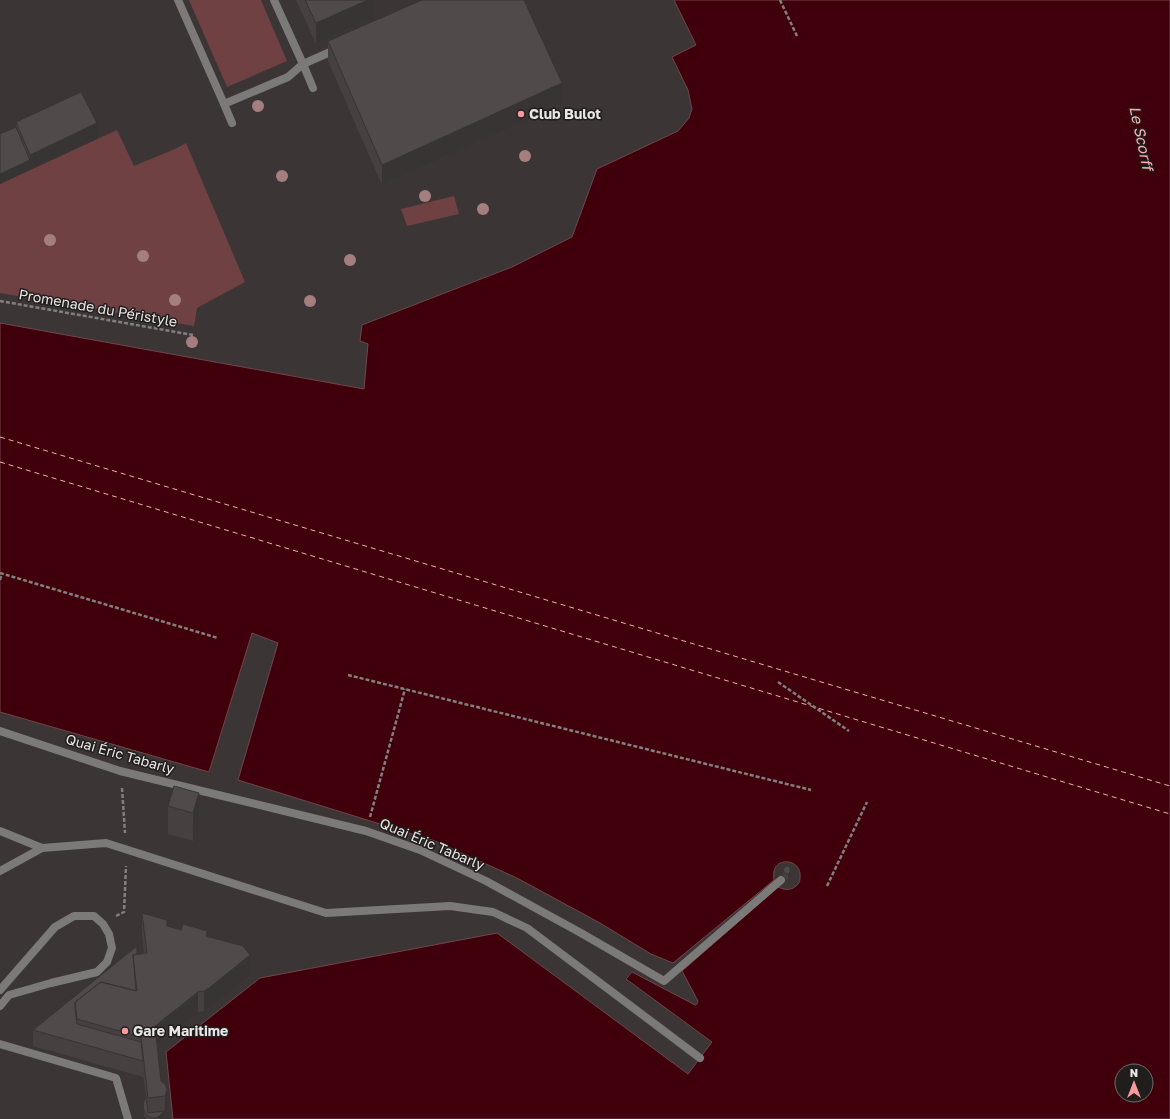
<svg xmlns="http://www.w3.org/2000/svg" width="1170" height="1119" viewBox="0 0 1170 1119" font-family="'Golos Text',sans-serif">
	<rect width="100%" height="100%" fill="#3b3535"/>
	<path fill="#6f4143" d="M189 0H261L287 61 227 87Z
		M117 130 134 166 177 148 186 143 245 282 197 308 194 326 0 293V183Z
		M454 196 459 214 407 226 401 209Z"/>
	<path fill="#3f000c" stroke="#72454d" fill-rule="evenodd" d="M674 0H1170V1119H173L166 1052 260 978 497 933 688 1074 712 1042 626 979 632 972 695 1005 697 1004 698 1001 682 971 778 887C785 890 790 891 796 886 799 884 800 881 800 878 803 857 769 855 774 880L673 963 651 954 600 923 517 878 435 841 238 780 278 643 252 633 209 772 0 712V323L364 389 368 344 360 341 362 325 512 267 572 237 597 169 678 131 689 118 692 109 688 90 672 57 696 45ZM1122 1071H1146V1095H1122Z"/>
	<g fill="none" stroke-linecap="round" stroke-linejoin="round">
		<path stroke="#feaaac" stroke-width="1" stroke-dasharray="5 4" stroke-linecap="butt" d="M0 437 1170 786
			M0 462 1170 814"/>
		<path stroke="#847f7f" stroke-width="2.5" stroke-dasharray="4 2" stroke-linecap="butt" d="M780 0 797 36
			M0 301 193 335
			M0 573 218 638
			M0 580 2 573
			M348 675 811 790
			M778 682 849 731
			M122 788 125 833
			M370 817 405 689
			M827 886 867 802
			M116 916 124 912 126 866"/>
		<path stroke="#7c7979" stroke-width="8" d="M303 64 337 49
			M0 831 42 848
			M0 871 42 848 106 843 326 913 450 906 493 912 527 928 700 1058
			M0 1044 116 1078 128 1119"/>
		<path stroke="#7c7979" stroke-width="8" d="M303 64 313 88
			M224 104 232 123
			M0 731 120 771 366 831 420 850 486 881 581 933 664 981 781 880"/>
		<path stroke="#7c7979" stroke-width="8" d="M178 0 224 104 288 77 303 64 274 0"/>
		<path stroke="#7c7979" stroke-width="8" d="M0 990 55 927 74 916H94L103 924 109 934 112 948 107 962 97 972 51 983 9 995 0 1006"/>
	</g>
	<g fill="#a57f80">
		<circle cx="258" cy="106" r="6"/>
		<circle cx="525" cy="156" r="6"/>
		<circle cx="282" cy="176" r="6"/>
		<circle cx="425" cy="196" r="6"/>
		<circle cx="483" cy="209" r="6"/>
		<circle cx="50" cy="240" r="6"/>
		<circle cx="143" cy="256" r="6"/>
		<circle cx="350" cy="260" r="6"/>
		<circle cx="175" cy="300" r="6"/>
		<circle cx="310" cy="301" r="6"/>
		<circle cx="192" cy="342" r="6"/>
	</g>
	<path fill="#464040" d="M296 0H374V14L373 18 316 44Z
		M328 41 562 104 382 185 328 61Z
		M16 122 97 139 0 184V134L16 127Z
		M199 793V822L193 841 168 834V806Z
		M785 867 790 877 788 879H786L783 875V870Z
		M142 913 167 926 207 937 250 975 209 1009 204 1011 198 1012 157 1045 161 1081 165 1084 167 1110 165 1116 162 1119H146L144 1116 143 1103 146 1098 143 1075V1077L33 1046V1030L137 954H144L142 934Z"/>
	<path fill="#393434" d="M368 0H374V14L373 18 316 44V23Z
		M562 83V104L382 185V165Z
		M97 123V139L0 184V174L30 160V155Z
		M199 793V822L193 841V813Z
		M790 872V877L788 879V874Z
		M250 955V975L209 1009 204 1011V991Z
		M198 992V1012L155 1046V1026Z
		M167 1090V1110L165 1116 162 1119H158V1117L165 1111V1096Z"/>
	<path fill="#514a4a" stroke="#393434" d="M305 0H368L316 23Z
		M422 0H524L562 83 382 165 328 41Z
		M81 92 97 123 30 155 16 122Z
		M16 127 30 160 0 174V134Z
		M174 786 199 793 193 813 168 806Z
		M787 866 790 867V872L788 874H786L783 870 785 867Z
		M142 913 167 920V926L181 930 183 924 207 931 206 936 243 946 250 955 209 988 204 991 198 992 155 1026 161 1081 165 1084 167 1090 165 1096 148 1098 141 1037 77 1019 75 1002 101 982 137 991 133 955 147 953Z
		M137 946V954L133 955 136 991 101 982 75 1002V1007L77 1024 141 1042 143 1061 33 1030Z
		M146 1097 148 1113 165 1111 158 1117 153 1118 148 1116 144 1111 143 1103Z"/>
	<g fill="#f59b9d" stroke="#201d1d" stroke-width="1.5">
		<circle cx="521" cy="114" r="4"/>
		<circle cx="125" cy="1031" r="4"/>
	</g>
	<g text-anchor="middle" stroke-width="3" stroke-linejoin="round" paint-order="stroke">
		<g font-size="14" font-weight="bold" fill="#eae6e6" stroke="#201d1d" text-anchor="start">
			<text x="529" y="119">Club Bulot</text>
			<text x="133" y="1036">Gare Maritime</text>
		</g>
		<g font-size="14" fill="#eae6e6" stroke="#201d1d">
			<text transform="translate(98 308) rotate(10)" y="5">Promenade du Péristyle</text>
			<text transform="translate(120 754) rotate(16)" y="5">Quai Éric Tabarly</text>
			<text transform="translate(432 844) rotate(23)" y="5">Quai Éric Tabarly</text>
		</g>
		<g font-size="15" font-style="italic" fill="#feaaac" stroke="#201d1d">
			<text transform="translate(1141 138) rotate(78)" y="5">Le Scorff</text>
		</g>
	</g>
	<g transform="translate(1134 1083)"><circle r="19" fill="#201d1d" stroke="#716d6d"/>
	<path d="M0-3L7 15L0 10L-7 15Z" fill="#f59b9d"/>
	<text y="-6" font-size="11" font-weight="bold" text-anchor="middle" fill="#eae6e6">N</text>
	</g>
</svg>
